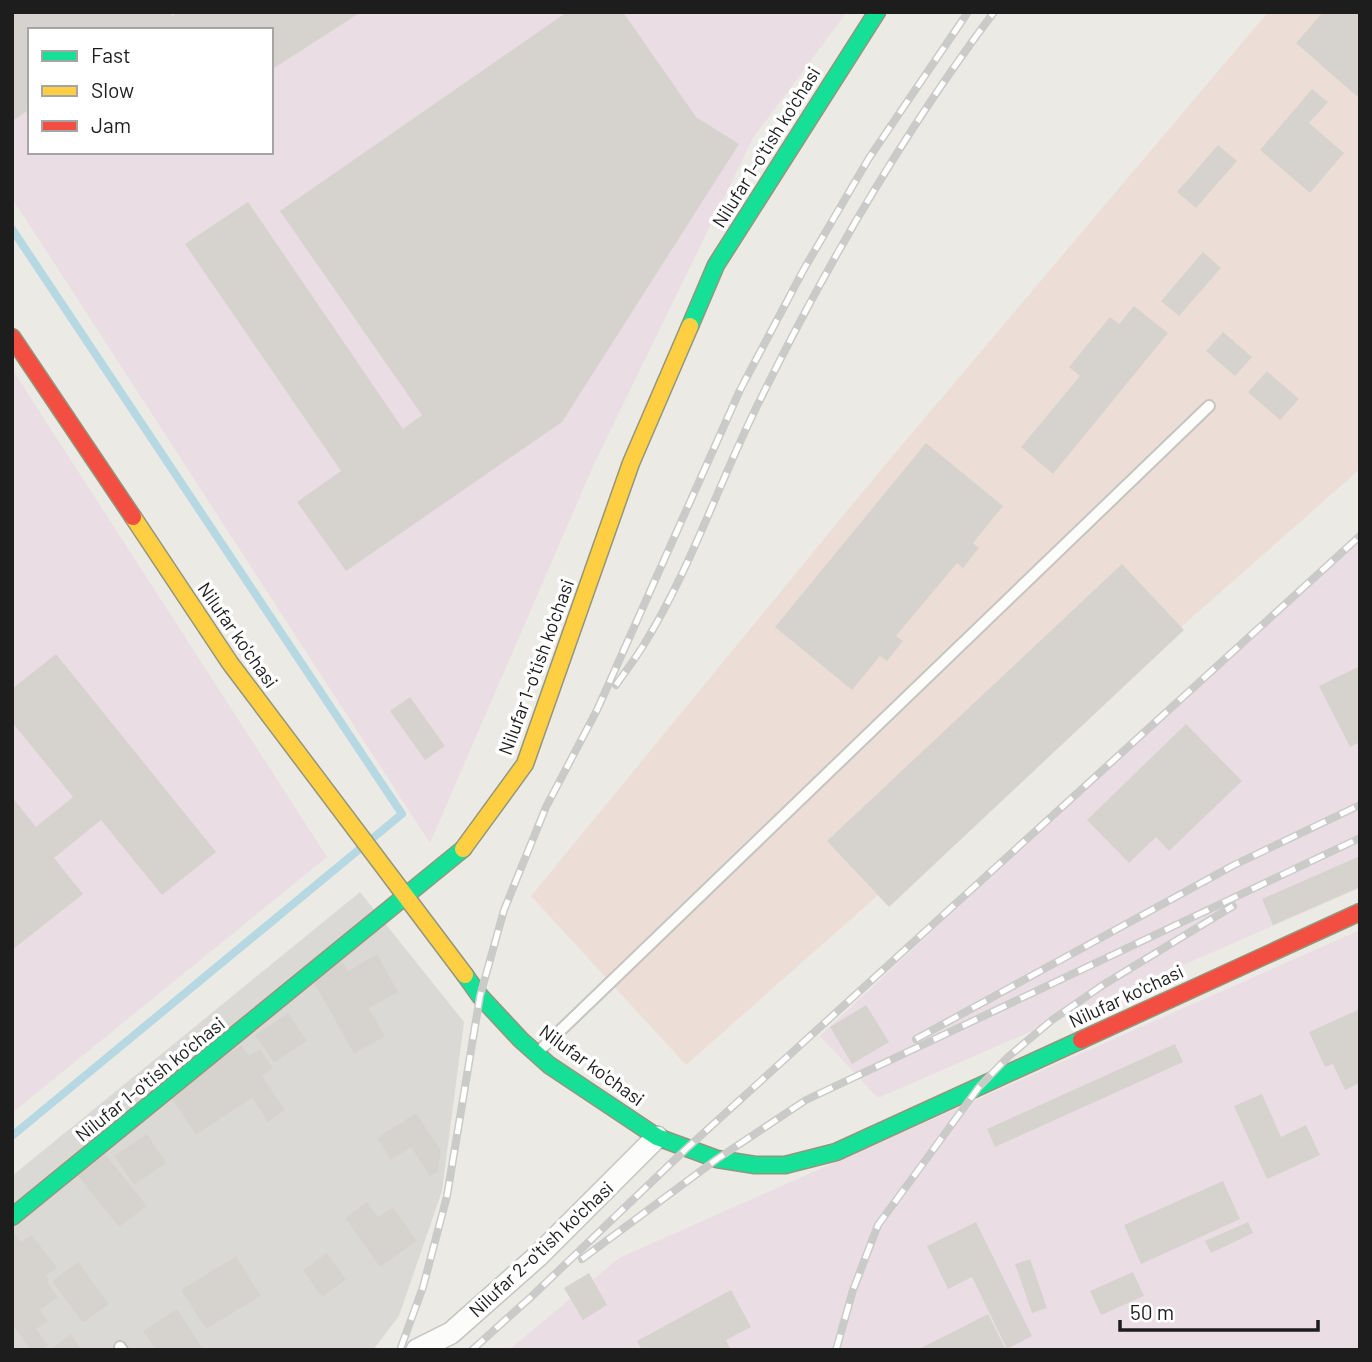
<svg xmlns="http://www.w3.org/2000/svg" width="1372" height="1362" viewBox="0 0 1372 1362" font-family="Barlow,sans-serif">
	<rect width="100%" height="100%" fill="#eceae4"/>
	<path fill="#dbd9d6" d="M360 892 464 1022 442 1191 399 1316 373 1350H12V1176Z"/>
	<path fill="#eadde4" fill-rule="evenodd" d="M12 12H847L753 138 594 464 430 843 12 198ZM30 30H271V152H30Z
		M12 369 327 857 12 1113Z
		M1360 532V888L878 1098 820 1036Z
		M1360 930V1350H509L619 1258Z"/>
	<path fill="#ecded7" d="M1268 12H1360V469L686 1065 531 896 874 478Z"/>
	<g fill="none" stroke-linecap="round" stroke-linejoin="round">
		<path stroke="#b5d8e3" stroke-width="8" d="M12 229 402 814 12 1136"/>
	</g>
	<path fill="#d6d3cf" d="M12 12H170L172 16 178 12H361L271 70V30H30V109L12 121Z
		M567 12H623L696 117 739 144 562 422 346 571 297 502 341 471 185 244 248 202 403 429 422 415 280 211Z
		M1323 12H1360V99L1296 43Z
		M1312 89 1328 102 1309 123 1344 153 1310 193 1260 150Z
		M1218 145 1237 161 1196 208 1177 192Z
		M1203 252 1221 268 1179 316 1161 301Z
		M1134 306 1168 333 1053 474 1021 447 1080 376 1069 367 1110 317 1119 324Z
		M1223 332 1252 357 1235 376 1206 351Z
		M1267 371 1299 399 1280 420 1248 392Z
		M926 443 1003 506 973 543 979 548 963 568 957 563 896 636 903 641 887 661 880 656 852 690 775 627Z
		M1122 564 1184 630 889 907 827 841Z
		M56 654 216 852 162 895 101 820 54 858 83 894 12 950V797L36 827 73 797 12 722V689Z
		M1360 666V742L1350 747 1319 686Z
		M410 697 445 746 425 760 390 711Z
		M1186 724 1242 781 1169 851 1156 837 1129 863 1087 820Z
		M1360 856V887L1273 925 1262 899Z
		M377 954 398 992 369 1008 385 1036 354 1054 312 979 342 962 348 971Z
		M866 1005 889 1042 852 1064 830 1027Z
		M1360 1009V1083L1345 1090 1333 1064 1325 1067 1309 1032Z
		M288 1013 307 1041 274 1063 255 1035Z
		M1175 1044 1183 1062 995 1147 987 1129Z
		M241 1045 249 1056 260 1049 273 1068 262 1076 285 1110 268 1122 252 1098 196 1135 169 1094Z
		M1262 1094 1281 1137 1306 1125 1320 1155 1267 1179 1234 1106Z
		M416 1113 441 1151 438 1171 430 1176 411 1147 391 1160 377 1138Z
		M147 1134 166 1163 134 1185 114 1156Z
		M105 1154 147 1206 119 1227 78 1176Z
		M1223 1181 1240 1219 1141 1264 1124 1225Z
		M367 1202 378 1217 393 1207 417 1241 380 1267 345 1218Z
		M976 1222 1032 1336 1007 1349 972 1277 948 1289 927 1246Z
		M1248 1222 1253 1233 1211 1253 1205 1241Z
		M12 1230 21 1242 32 1235 57 1268 46 1275 49 1280 47 1282 58 1297 40 1310 48 1321 36 1329 48 1345 42 1350H31L12 1324Z
		M327 1253 346 1280 322 1297 303 1270Z
		M236 1256 261 1296 206 1329 181 1290Z
		M1030 1259 1047 1308 1032 1313 1015 1264Z
		M78 1262 109 1304 83 1323 52 1281Z
		M1133 1272 1144 1296 1101 1315 1090 1291Z
		M589 1273 607 1305 583 1320 564 1288Z
		M731 1290 751 1327 726 1340 731 1350H642L637 1341Z
		M177 1309 204 1350H156L143 1331Z
		M988 1314 1006 1350H917L951 1333Z
		M71 1334 82 1350H50Z"/>
	<g fill="none" stroke-linecap="round" stroke-linejoin="round">
		<g stroke="#c4c4c1" stroke-width="14">
			<path id="lane" d="M538 1052 1209 406
				M120 1347 122 1350"/>
		</g>
		<g stroke="#c4c4c1" stroke-width="24">
			<path id="street" d="M417 1350 451 1333 538 1256 657 1137"/>
		</g>
		<g stroke="#93967c" stroke-width="19">
			<path id="fast" d="M690 326 716 265 877 12
				M465 975 480 996 521 1040 549 1065 657 1137 717 1159 755 1165H785L836 1152 1081 1040
				M12 1217 463 849"/>
		</g>
		<g stroke="#93967c" stroke-width="19">
			<path id="slow" d="M133 517 230 663 465 975
				M463 849 525 764 631 463 690 326"/>
		</g>
		<g stroke="#93967c" stroke-width="19">
			<path id="jam" d="M12 337 133 517
				M1081 1040 1360 912"/>
		</g>
		<use href="#lane" stroke="#fcfcfb" stroke-width="10"/>
		<use href="#street" stroke="#fcfcfb" stroke-width="21"/>
		<use href="#fast" stroke="#16e098" stroke-width="16"/>
		<use href="#slow" stroke="#ffcf43" stroke-width="16"/>
		<use href="#jam" stroke="#f24e42" stroke-width="16"/>
		<g stroke="#cacac9" stroke-width="8">
			<path id="rail" d="M616 685C625 672 635 659 643 646 691 569 719 482 759 402 826 266 903 133 994 12
				M916 1039 1234 865 1360 805
				M582 1259 717 1159 806 1100 1360 838
				M400 1350 423 1287 447 1196 480 996 504 910 546 807 597 710 740 390 804 269 869 158 968 12
				M472 1350 531 1297 686 1149 1360 536
				M836 1350 853 1290 878 1225 979 1087 1008 1057 1052 1020 1103 985 1233 906"/>
		</g>
		<use href="#rail" stroke="#fff" stroke-width="5" stroke-dasharray="16" stroke-linecap="butt"/>
	</g>
	<g text-anchor="middle" stroke-width="7" stroke-linejoin="round" paint-order="stroke">
		<g font-size="19" fill="#1d1d1d" stroke="#fff">
			<text transform="translate(766 147) rotate(-58)" y="7">Nilufar 1-o'tish ko'chasi</text>
			<text transform="translate(238 635) rotate(55)" y="7">Nilufar ko'chasi</text>
			<text transform="translate(536 667) rotate(-70)" y="7">Nilufar 1-o'tish ko'chasi</text>
			<text transform="translate(1126 996) rotate(-25)" y="7">Nilufar ko'chasi</text>
			<text transform="translate(592 1065) rotate(36)" y="7">Nilufar ko'chasi</text>
			<text transform="translate(150 1079) rotate(-39)" y="7">Nilufar 1-o'tish ko'chasi</text>
			<text transform="translate(541 1249) rotate(-43)" y="7">Nilufar 2-o'tish ko'chasi</text>
		</g>
	</g>
	<rect width="1372" height="1362" fill="none" stroke="#1d1d1d" stroke-width="28"/>
	<rect x="28" y="28" width="245" height="126" fill="#ffffff" stroke="#a5a5a5" stroke-width="2"/>
	<rect x="42" y="51" width="35" height="10" fill="#16e098" stroke="#a5a5a5" stroke-width="2"/>
	<text x="91" y="63" font-size="21" fill="#1d1d1d">Fast</text>
	<rect x="42" y="86" width="35" height="10" fill="#ffcf43" stroke="#a5a5a5" stroke-width="2"/>
	<text x="91" y="98" font-size="21" fill="#1d1d1d">Slow</text>
	<rect x="42" y="121" width="35" height="10" fill="#f24e42" stroke="#a5a5a5" stroke-width="2"/>
	<text x="91" y="133" font-size="21" fill="#1d1d1d">Jam</text>
	<path d="M1120 1320v10h198v-10" fill="none" stroke="#1d1d1d" stroke-width="3.5"/>
	<text x="1130" y="1320" font-size="21" fill="#1d1d1d" stroke="#ffffff" stroke-width="5" paint-order="stroke">50 m</text>
</svg>
